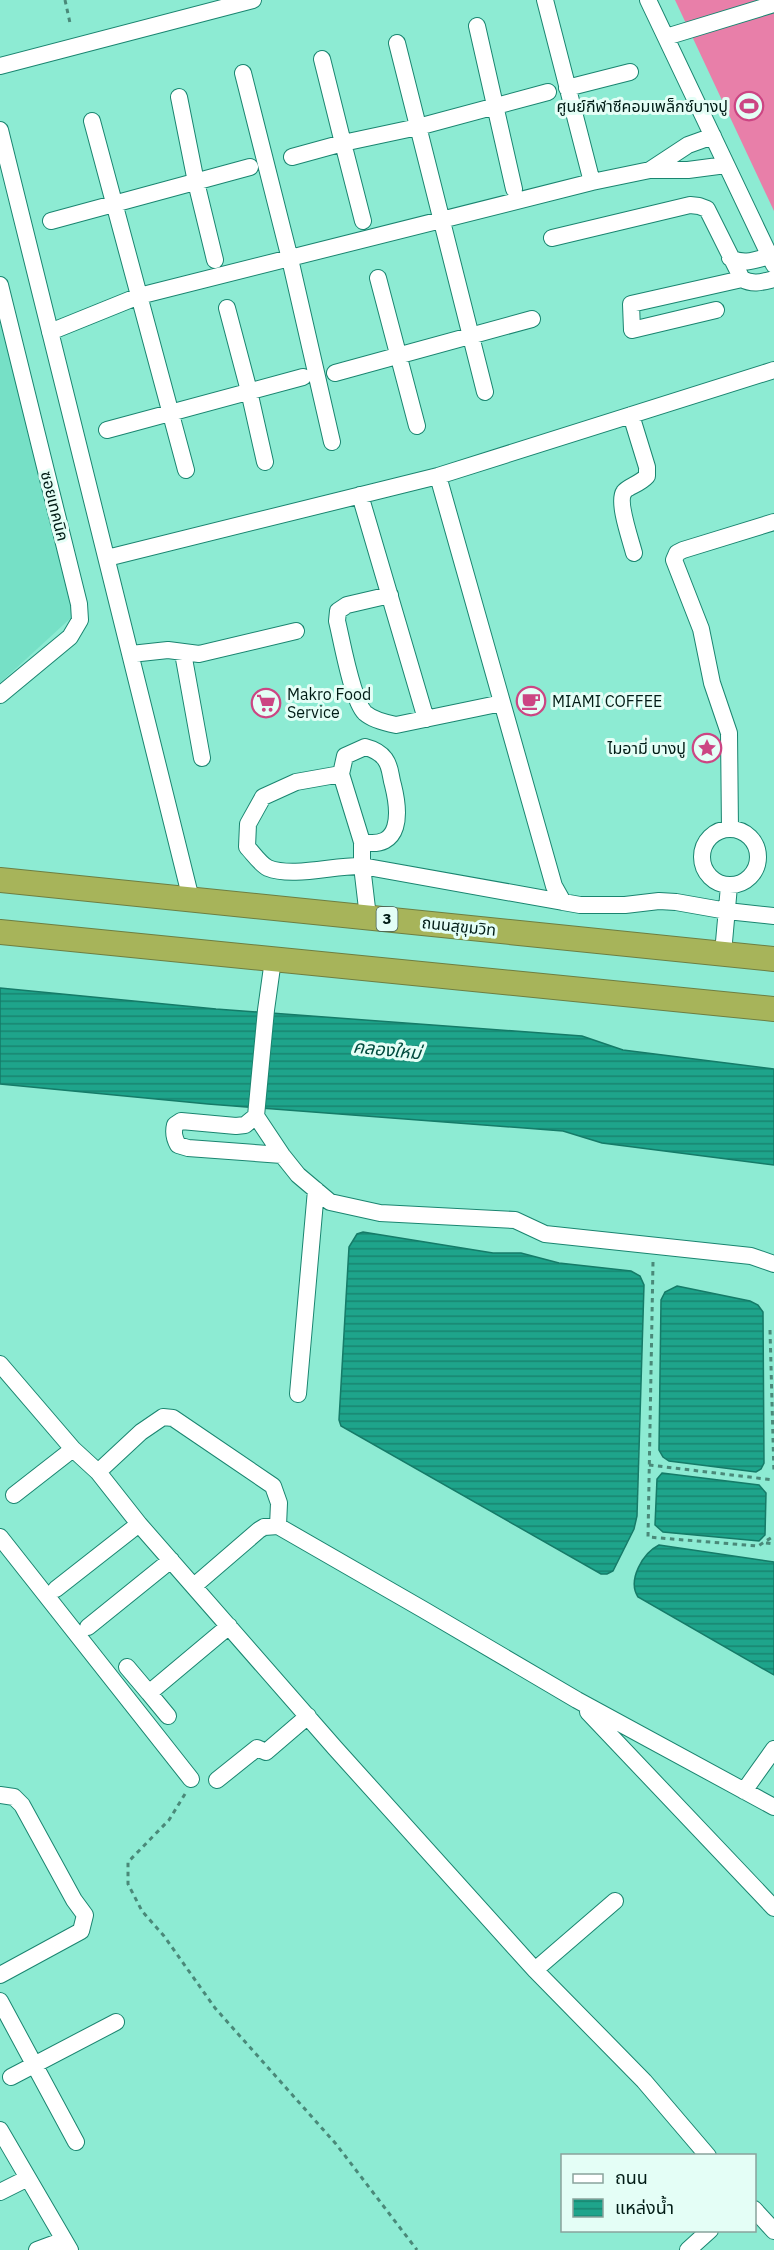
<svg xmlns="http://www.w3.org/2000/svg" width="774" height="2250" viewBox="0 0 774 2250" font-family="'IBM Plex Sans','Noto Sans Thai',sans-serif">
	<defs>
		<pattern id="water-rules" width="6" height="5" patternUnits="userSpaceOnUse" patternTransform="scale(1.5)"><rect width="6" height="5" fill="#1ea48b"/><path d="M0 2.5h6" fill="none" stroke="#188570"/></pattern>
	</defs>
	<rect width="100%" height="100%" fill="#8debd3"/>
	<path fill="#76e0c6" d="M0 316 74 615 0 683Z"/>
	<path fill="#e87fa9" d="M675 0H774V211Z"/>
	<path fill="url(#water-rules)" stroke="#157b68" stroke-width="1.5" d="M0 988 216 1009 582 1036 623 1050 774 1069V1165L602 1143 563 1131 208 1104 0 1084Z
		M363 1232 493 1253H521L559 1263 631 1271 640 1276 644 1285 637 1516 634 1529 613 1571 607 1574H601L341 1426 339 1420 349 1247 357 1234Z
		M677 1286 750 1301 758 1305 763 1312 764 1463 761 1469 756 1472 669 1461 663 1457 659 1450 661 1300 665 1292Z
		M662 1473 759 1485 766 1493 765 1535 759 1541 663 1532 655 1525 657 1479Z
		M659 1545 774 1562V1675L638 1597C627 1580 643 1553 659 1545Z"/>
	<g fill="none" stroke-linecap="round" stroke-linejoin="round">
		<g stroke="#1a8570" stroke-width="18">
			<path id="minor" d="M545 0 592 182
				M648 0 774 265
				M477 26 514 189
				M666 37 774 4
				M397 43 485 392
				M322 59 343 143 418 127 548 92
				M0 66 253 0
				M243 73 290 259 332 442
				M567 88 630 72
				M179 97 196 182 215 260
				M92 121 186 470
				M0 130 191 899
				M292 157 343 143 363 221
				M650 170 688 145 713 136
				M51 221 250 167
				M552 238 690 205 699 206 707 209 742 279C753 285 762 282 774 279
				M730 258C745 265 755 260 770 256
				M378 278 417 426
				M0 285 79 604 80 620 70 637 0 695
				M227 308 249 391 265 462
				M716 310 632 330 631 304 742 279
				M50 332 139 296 592 182 650 170H688L726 165
				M335 373 532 319
				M631 415 647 467V476C640 484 627 487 624 492 617 502 631 541 634 553
				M107 430 303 377
				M438 476 554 886 563 902 580 905H625L659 901 676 902 727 911 774 916
				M360 495 426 719
				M107 558 438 476 774 370
				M390 595 347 605 338 611 337 621C342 641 352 700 365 713 373 720 386 723 396 725L502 703
				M183 653 202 758
				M131 654 168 650 199 654 296 631
				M341 774 296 782 263 797 248 824 247 847C253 853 260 864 268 868 293 878 335 865 362 866L368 917
				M730 829 729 733 712 683 701 629 674 560 677 553 683 550 774 522
				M702 857a28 28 0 1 1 56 0a28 28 0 1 1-56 0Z
				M362 842C402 850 400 813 393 785 390 775 391 767 385 759 380 752 373 749 365 747L345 756 341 774 362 842V866L563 902
				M723 953 729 886
				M273 960 266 1010 256 1116 245 1125 236 1126 181 1121 175 1125C173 1133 174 1138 178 1145L188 1148 282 1155
				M256 1116 282 1155 298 1175 330 1202 380 1213 515 1220 545 1234 751 1256 774 1264
				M0 1364 73 1449 98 1472 139 1524 335 1748 535 1970 644 2081 708 2156
				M298 1394 316 1190
				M98 1472 141 1432 163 1417 173 1418 273 1486 279 1503 278 1526
				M14 1495 73 1449
				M0 1537 191 1779
				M194 1586 259 1530 264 1527 278 1526 424 1610 577 1700 774 1807
				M56 1589 139 1524
				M88 1627 171 1560
				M127 1667 149 1693 229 1626
				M149 1693 168 1716
				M588 1712 774 1908
				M217 1780 257 1748 266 1752 308 1716
				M744 1791 774 1749
				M0 1795 14 1797 22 1805 74 1900 85 1915 81 1931 0 1975
				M535 1970 615 1901
				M0 2001 76 2142
				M11 2077 116 2022
				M0 2130 70 2250
				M0 2192 28 2178
				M754 2209 774 2231
				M37 2250 64 2240
				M688 2250 710 2230"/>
		</g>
		<g stroke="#6d7e42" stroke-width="26">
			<path id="highway" d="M0 880 774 959
				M0 932 774 1009"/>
		</g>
		<path stroke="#4a8979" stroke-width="3" stroke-dasharray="4.5 4.5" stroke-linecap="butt" d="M65 0 70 23
			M653 1262 648 1537 758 1546 774 1536
			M770 1330 774 1474
			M649 1465 774 1480
			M766 1543 774 1544
			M185 1794 169 1820 128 1862V1884L142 1911 164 1936 215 2008 336 2144 417 2250"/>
		<use href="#minor" stroke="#fff" stroke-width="16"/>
		<use href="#highway" stroke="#a7b45a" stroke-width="24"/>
	</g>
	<defs>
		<g id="stadium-ring" transform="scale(1.5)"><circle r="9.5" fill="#e4fef6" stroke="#cc4583" stroke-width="1.5"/><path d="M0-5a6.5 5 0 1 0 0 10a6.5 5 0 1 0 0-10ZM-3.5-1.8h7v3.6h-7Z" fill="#cc4583"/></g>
		<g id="cafe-ring" transform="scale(1.5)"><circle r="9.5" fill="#e4fef6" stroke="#cc4583" stroke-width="1.5"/><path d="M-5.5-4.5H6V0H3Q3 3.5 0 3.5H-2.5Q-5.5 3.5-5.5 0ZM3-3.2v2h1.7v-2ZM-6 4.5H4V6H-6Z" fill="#cc4583"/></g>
		<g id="supermarket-ring" transform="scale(1.5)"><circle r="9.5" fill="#e4fef6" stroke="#cc4583" stroke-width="1.5"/><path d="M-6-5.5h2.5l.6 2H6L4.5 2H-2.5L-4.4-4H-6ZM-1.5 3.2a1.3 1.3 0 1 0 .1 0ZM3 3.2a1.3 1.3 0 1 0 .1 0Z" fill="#cc4583"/></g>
		<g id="sight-ring" transform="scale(1.5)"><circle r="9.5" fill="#e4fef6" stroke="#cc4583" stroke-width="1.5"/><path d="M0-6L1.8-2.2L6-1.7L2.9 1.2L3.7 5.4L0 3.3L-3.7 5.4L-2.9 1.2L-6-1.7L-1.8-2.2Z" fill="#cc4583"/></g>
	</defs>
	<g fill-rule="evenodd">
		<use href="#stadium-ring" x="749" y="106"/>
		<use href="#cafe-ring" x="531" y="701"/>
		<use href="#supermarket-ring" x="266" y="703"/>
		<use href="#sight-ring" x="707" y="748"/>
	</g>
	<g text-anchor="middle" stroke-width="6" stroke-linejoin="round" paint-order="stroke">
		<rect fill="#e4fef6" stroke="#445f58" stroke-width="1.5" x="376.5" y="907" width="21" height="24" rx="4.5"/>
		<g font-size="15" font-weight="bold" fill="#001b15">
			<text x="387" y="924">3</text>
		</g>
		<g font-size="16" fill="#001b15" stroke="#e4fef6" text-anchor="end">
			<text x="728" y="112">ศูนย์กีฬาซีคอมเพล็กซ์บางปู</text>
			<text x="287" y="700" text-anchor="start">Makro Food<tspan x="287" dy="18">Service</tspan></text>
			<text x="552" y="707" text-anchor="start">MIAMI COFFEE</text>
			<text x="686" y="754">ไมอามี่ บางปู</text>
		</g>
		<g font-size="16" fill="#001b15" stroke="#e4fef6">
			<text transform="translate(55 506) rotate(76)" y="6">ซอยเทคนิค</text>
			<text transform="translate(459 926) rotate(6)" y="6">ถนนสุขุมวิท</text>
		</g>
		<g font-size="18" font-style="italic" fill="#004b3e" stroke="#e4fef6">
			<text transform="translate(387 1050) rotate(6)" y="6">คลองใหม่</text>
		</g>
	</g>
	<rect x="561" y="2154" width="195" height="78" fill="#e4fef6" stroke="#89a39c" stroke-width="1.5"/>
	<rect x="573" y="2174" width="30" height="9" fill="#ffffff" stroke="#89a39c" stroke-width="1.5"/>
	<text x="615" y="2184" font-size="18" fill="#001b15">ถนน</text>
	<rect x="573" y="2199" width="30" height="18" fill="url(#water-rules)" stroke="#89a39c" stroke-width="1.5"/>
	<text x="615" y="2214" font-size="18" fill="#001b15">แหล่งน้ำ</text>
</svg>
